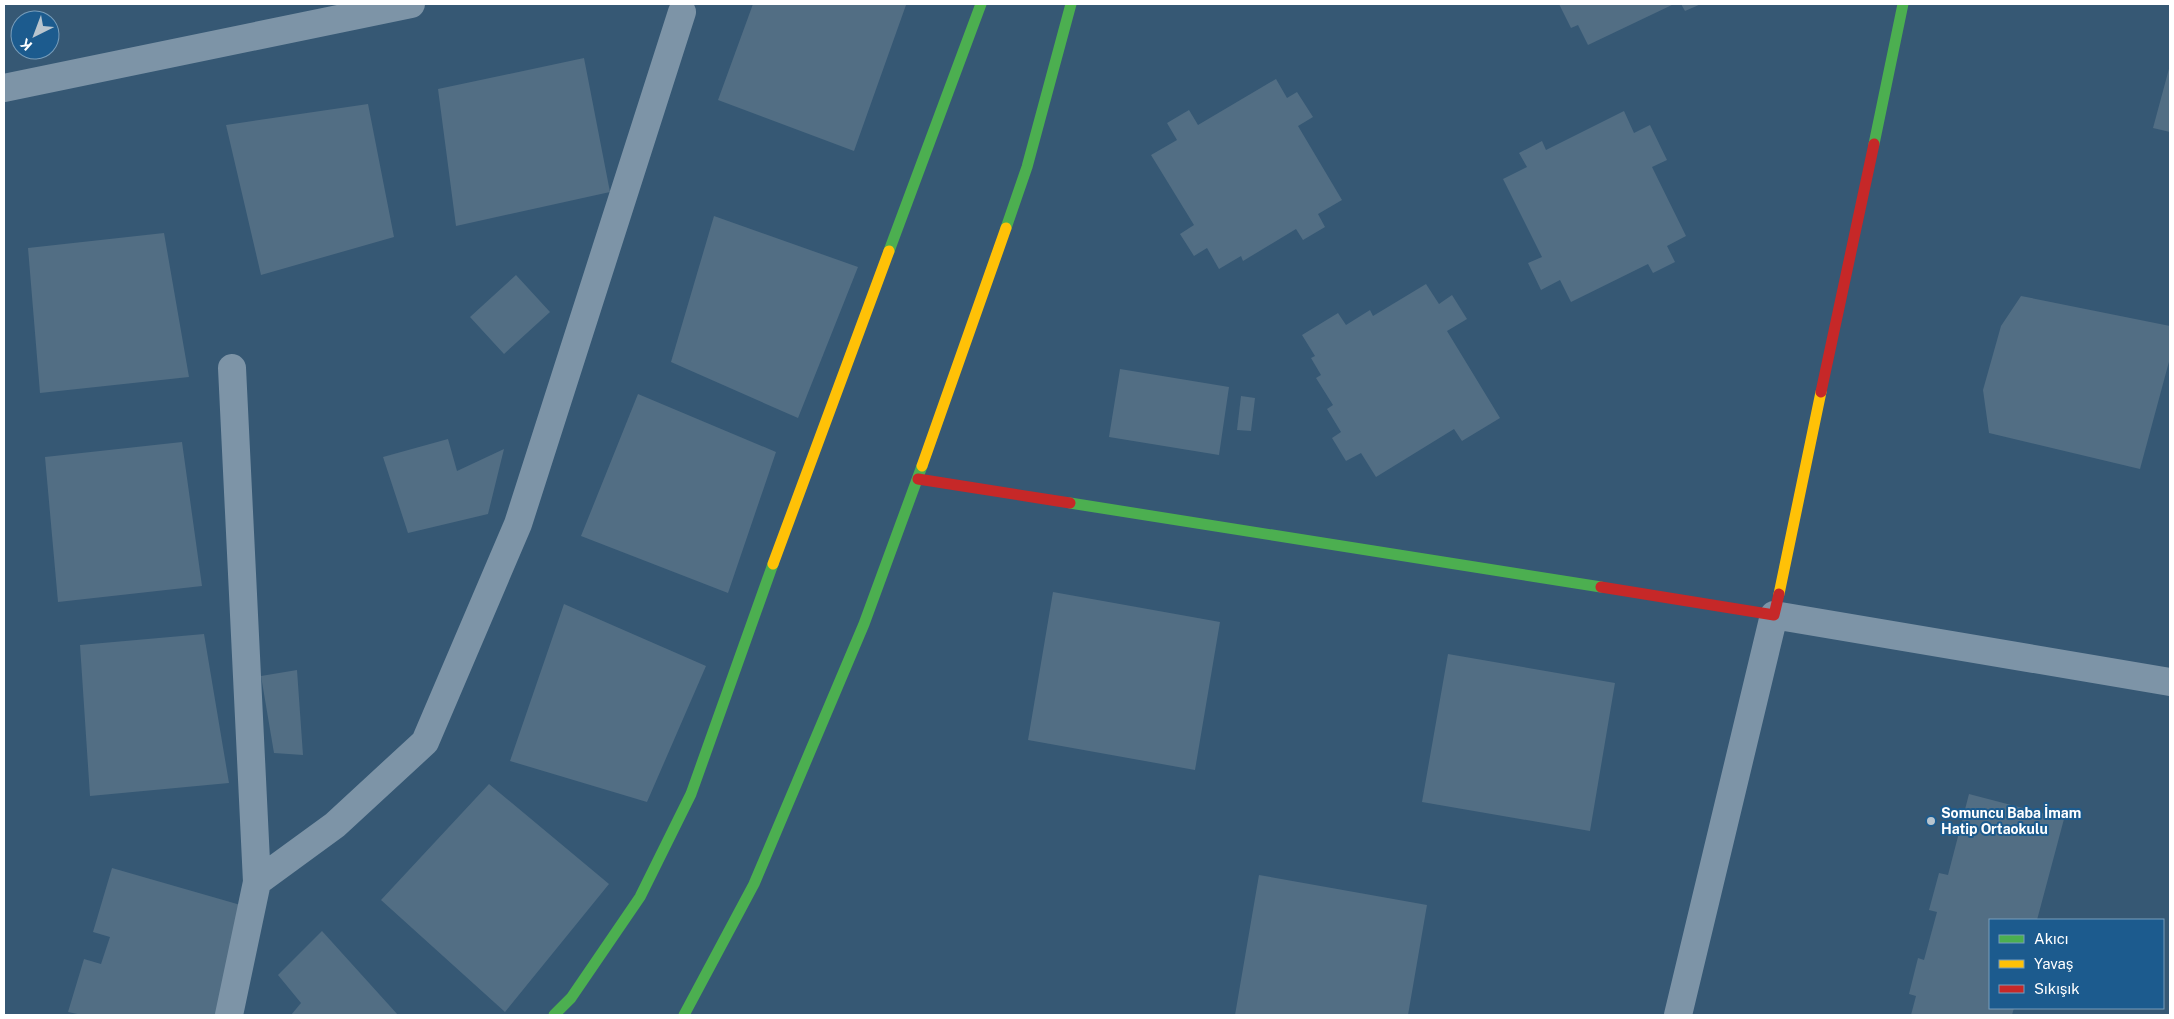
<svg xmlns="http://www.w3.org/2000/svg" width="2174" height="1019" viewBox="0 0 2174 1019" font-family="'Public Sans',sans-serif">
	<rect width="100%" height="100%" fill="#365874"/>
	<path fill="#526e84" d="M753 4 906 5 854 151 718 100Z
		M1559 4H1674L1588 45 1578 25 1571 28Z
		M1681 4H1701L1685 11Z
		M584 58 610 192 456 226 438 89Z
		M2170 65V132L2153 128Z
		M1276 79 1287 98 1297 92 1313 117 1298 126 1342 200 1318 214 1325 227 1303 240 1296 229 1243 261 1241 256 1219 269 1207 248 1194 256 1180 234 1194 225 1151 155 1177 140 1167 123 1189 110 1198 125Z
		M368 104 394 237 261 275 226 125Z
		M1624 111 1634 133 1650 125 1667 160 1652 167 1686 236 1667 246 1675 262 1653 273 1648 264 1571 302 1560 280 1541 290 1528 263 1542 257 1503 179 1527 167 1519 153 1542 141 1546 150Z
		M714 216 858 267 798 418 671 362Z
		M164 233 189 377 40 393 28 248Z
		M516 275 550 312 504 354 470 317Z
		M1426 284 1439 304 1452 295 1467 319 1447 331 1500 418 1462 441 1454 429 1376 477 1361 453 1346 461 1332 438 1341 432 1327 409 1333 405 1316 378 1321 375 1311 358 1315 356 1302 335 1338 313 1346 325 1370 310 1373 316Z
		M2021 296 2170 326V358L2140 469 1989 433 1983 390 2001 326Z
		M1120 369 1229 387 1219 455 1109 437Z
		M638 394 776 452 728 593 581 536Z
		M1241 396 1255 398 1251 431 1237 430Z
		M448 439 457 471 504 449 488 514 408 533 383 457Z
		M182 442 202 586 58 602 45 457Z
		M1053 592 1220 622 1195 770 1028 740Z
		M564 604 706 666 647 802 510 761Z
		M204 634 229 783 90 796 80 645Z
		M1448 654 1615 683 1590 831 1422 802Z
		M297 670 303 755 274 753 261 676Z
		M489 784 609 884 505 1012 381 900Z
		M1969 794 2064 819 2037 920H1990V1008H2014L2012 1015H1911L1916 996 1909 994 1918 958 1924 960 1937 912 1929 910 1939 873 1948 875Z
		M112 868 251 908 228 1015H82L68 1012 84 959 101 964 110 937 93 932Z
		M1259 875 1427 905 1408 1015H1235Z
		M322 931 398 1015H291L301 1003 278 975Z"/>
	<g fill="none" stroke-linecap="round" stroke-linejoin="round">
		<path stroke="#7d94a7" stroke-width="28" d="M4 88 411 4
			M257 882 335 825 425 742 518 524 682 12
			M229 1015 257 882 232 368
			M1678 1015 1774 615 2170 682"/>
		<path stroke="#4caf50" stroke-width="11" d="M1874 144 1903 4
			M1006 228 1027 167 1071 4
			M889 251 981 4
			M1070 503 1601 587
			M554 1015 571 998 640 897 691 794 773 564
			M684 1015 754 884 864 624 922 466"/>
		<path stroke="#ffc107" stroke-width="11" d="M922 466 1006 228
			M773 564 889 251
			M1779 594 1821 392"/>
		<path stroke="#c62828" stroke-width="11" d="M1821 392 1874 144
			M918 479 1070 503
			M1601 587 1774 615 1779 594"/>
	</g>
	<circle fill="#b9c5ce" stroke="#1c5b8e" stroke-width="2" cx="1931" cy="821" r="5"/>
	<g text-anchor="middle" stroke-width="4" stroke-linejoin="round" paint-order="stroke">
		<g font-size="14" font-weight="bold" fill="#fff" stroke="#1c5b8e" text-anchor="start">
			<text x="1941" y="818">Somuncu Baba İmam<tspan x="1941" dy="16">Hatip Ortaokulu</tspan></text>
		</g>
	</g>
	<rect width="2174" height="1019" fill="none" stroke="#ffffff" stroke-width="10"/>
	<rect x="1989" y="919" width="175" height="90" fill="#1c5b8e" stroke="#779dbb"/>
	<rect x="1999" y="935" width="25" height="8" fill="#4caf50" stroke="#779dbb"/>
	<text x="2034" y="944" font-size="15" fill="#ffffff">Akıcı</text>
	<rect x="1999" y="960" width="25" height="8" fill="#ffc107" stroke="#779dbb"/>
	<text x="2034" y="969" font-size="15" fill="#ffffff">Yavaş</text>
	<rect x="1999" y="985" width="25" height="8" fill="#c62828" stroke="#779dbb"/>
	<text x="2034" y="994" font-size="15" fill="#ffffff">Sıkışık</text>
	<g transform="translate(35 35) rotate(222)"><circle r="24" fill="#1c5b8e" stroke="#779dbb"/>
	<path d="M0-4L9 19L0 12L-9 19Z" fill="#b9c5ce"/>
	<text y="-8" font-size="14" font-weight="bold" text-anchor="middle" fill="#ffffff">K</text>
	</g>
</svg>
